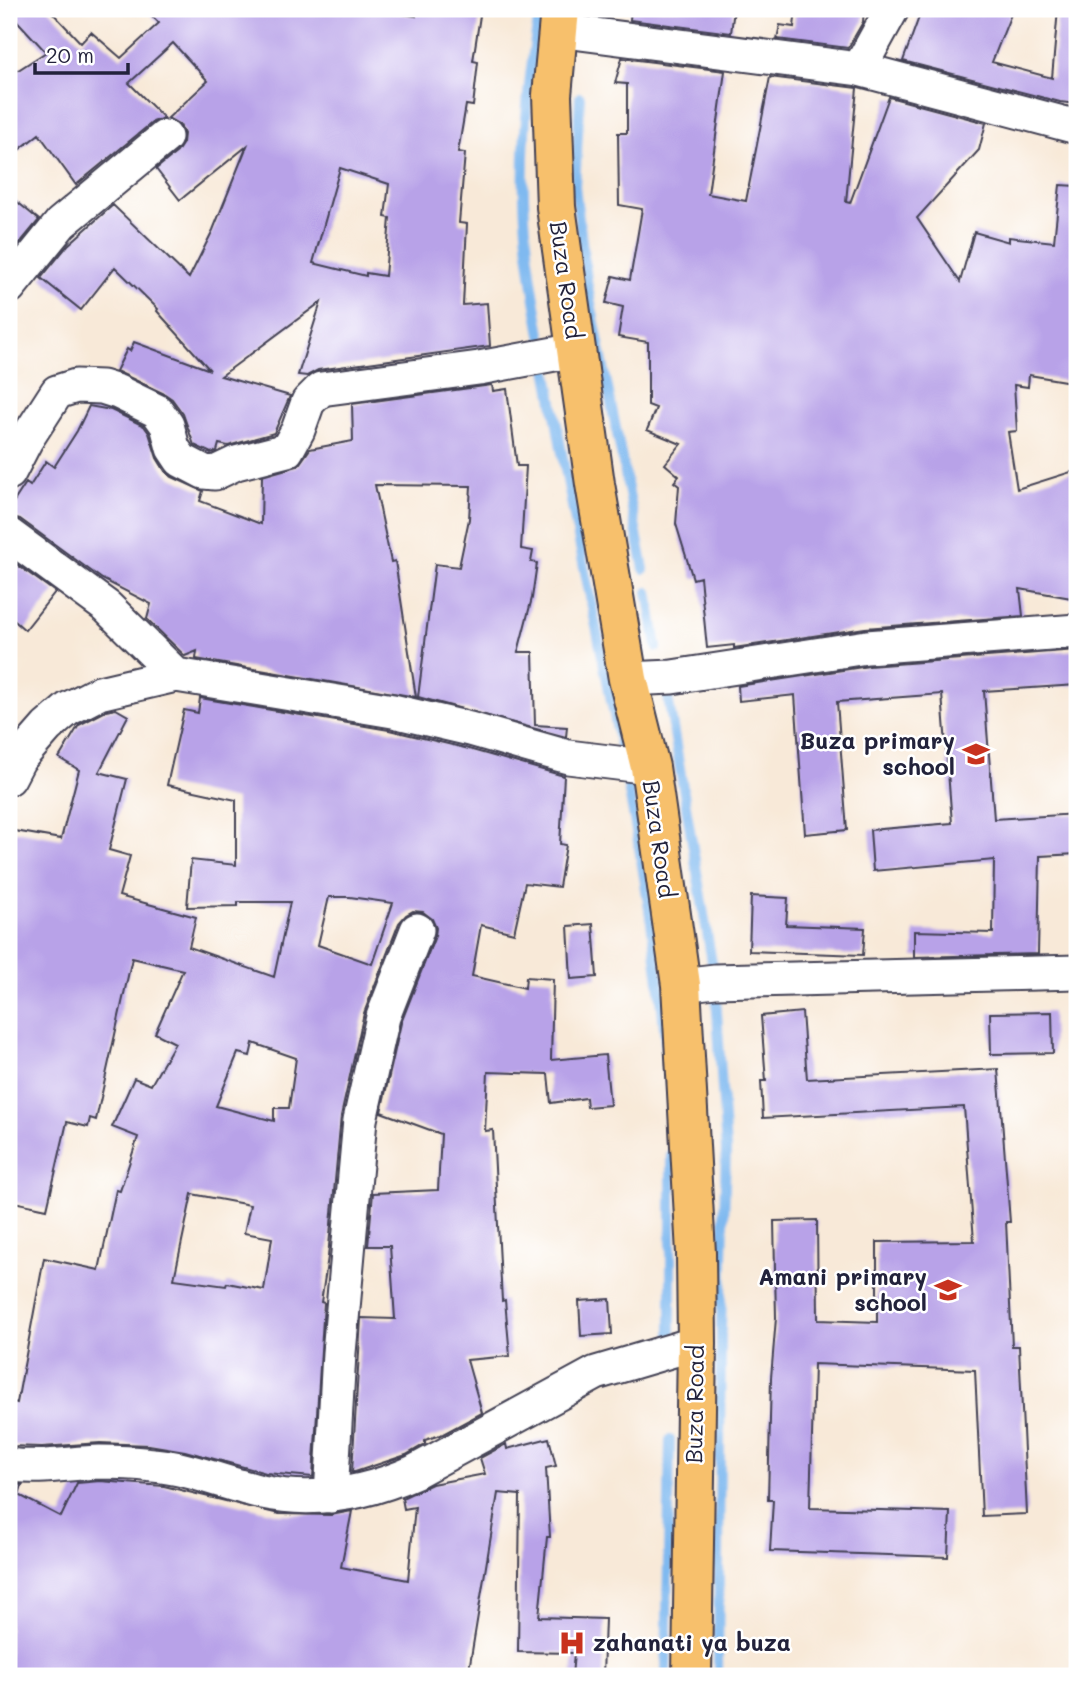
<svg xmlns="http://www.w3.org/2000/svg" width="1086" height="1685" viewBox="0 0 1086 1685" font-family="Mali,sans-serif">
	<rect width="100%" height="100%" fill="#fff"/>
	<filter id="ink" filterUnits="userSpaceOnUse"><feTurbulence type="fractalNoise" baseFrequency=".0143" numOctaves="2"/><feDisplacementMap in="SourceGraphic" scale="14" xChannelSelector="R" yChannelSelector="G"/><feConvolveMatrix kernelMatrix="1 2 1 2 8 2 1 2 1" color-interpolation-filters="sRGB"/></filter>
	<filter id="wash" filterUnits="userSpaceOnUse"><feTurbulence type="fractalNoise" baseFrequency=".00686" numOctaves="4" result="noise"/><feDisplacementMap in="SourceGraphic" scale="28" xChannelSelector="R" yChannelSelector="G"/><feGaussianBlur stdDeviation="1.57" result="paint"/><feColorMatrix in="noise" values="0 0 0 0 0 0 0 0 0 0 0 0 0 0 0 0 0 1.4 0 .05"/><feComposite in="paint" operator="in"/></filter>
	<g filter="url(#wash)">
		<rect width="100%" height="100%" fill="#f8e9d8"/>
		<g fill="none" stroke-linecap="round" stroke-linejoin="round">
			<path stroke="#7fb9f0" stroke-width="10" d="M540 9C529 71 522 135 524 198 526 264 542 337 553 402 589 618 647 830 666 1048
				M590 17 592 9
				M580 97 575 187 588 288 644 569
				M648 592 657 647
				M666 685 715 981 726 1150 721 1328 718 1676
				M671 1346V1154
				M666 1676 670 1440"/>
		</g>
		<g id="blocks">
			<path fill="#b8a2e8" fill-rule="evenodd" d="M9 9H49L81 43 91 32 121 58 159 23 145 9H370L416 16 417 9H481L473 61 478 62 473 106 466 105 458 152 465 153 459 223 467 224 463 305 487 303 490 346 318 370 307 376 298 375 321 302 221 376 290 396 274 433 228 446 219 444 217 451 211 453 194 445 183 414 172 399 165 394 116 371 127 349 130 351 134 342 210 370 157 311 158 309 115 267 81 310 41 278 68 245 113 205 189 278 213 230 247 146 180 200 156 169 177 152 183 143 184 134 180 125 168 118 208 81 173 43 129 83 164 118 153 122 76 185 39 134 9 158V76L46 52 9 12ZM340 168 389 184 385 217 390 218 385 276 366 273V276L313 263Z
				M631 9H734L731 33 630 20Z
				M796 9H864L863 22 848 48 777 39 780 25 794 27Z
				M922 9H1013L992 62 1052 78 1058 9H1077V104L1060 102 903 61Z
				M622 58 725 71 708 194 746 201 770 77 857 88 846 202 850 203 889 97 986 123 979 150 917 218 960 282 974 232 1009 242V237L1054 242 1060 185 1077 186V383L1029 375 1028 387 1014 385 1017 431 1008 432 1017 489 1077 470V599L1020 589 1023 616 865 628 734 648V645L707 648 700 577 693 579 676 524 679 486 674 482 679 476 665 464 681 444 647 430 656 408 648 405V342L618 337 623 307 606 303 613 276 630 280 642 209 619 205 618 133H627V84L615 83Z
				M9 195 39 220 11 254 9 252Z
				M492 385 493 391 507 389 517 466H526L521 549 533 551 531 562 537 563 532 598 518 652H533L535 725 567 727 566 737 418 697 435 564 459 567 469 519 471 486 375 485 391 562 395 561 416 697 196 659 197 651 185 656 147 619 151 604 102 579 20 519 9 516V509L26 483 30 486 46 461 54 467 77 431 89 406 111 410 144 426 149 433 157 458 165 471 172 477 203 491 200 501 261 524 262 476 298 466 310 449 353 441 352 404Z
				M9 559 55 592 25 630 9 616Z
				M1077 650V685L984 691 994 819 1077 814V854L1040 856 1038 954 914 957V931L993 933 994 860 873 871 870 830 952 823 942 694 837 702 847 830 805 834 795 695 739 701 738 686 869 666Z
				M200 698 389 730 465 748 564 776 560 844 566 845 559 887 525 883 514 933 481 925 472 976 525 988 526 977 553 979 551 1060 605 1055 610 1105 587 1107 586 1098 551 1103 548 1074 488 1072 485 1131 493 1130 502 1301 505 1300 510 1356 467 1360 482 1413 443 1434 425 1440V1444L406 1455 355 1472H352L361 1318 395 1319 390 1246H368L373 1193 438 1190 441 1134 381 1112 401 1023 435 936 436 928 432 919 423 912 413 911 406 915 399 923 364 1013 341 1116 328 1257 321 1302 324 1303 313 1477 266 1473 185 1451 149 1445 100 1443 42 1447 9 1446V1401L17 1403 44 1258 99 1270 116 1190 120 1191 138 1137 112 1127 134 1078 151 1085 175 1043 155 1033 183 970 132 958 96 1120 90 1118 88 1127 67 1122 47 1209 9 1201V830L61 839 79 770 59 758 79 725 106 711 116 709 128 716 99 772 127 779 109 850 130 856 119 896 196 917 189 947 274 977 290 902H238V906L187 907 191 860 236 865V800L167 785 184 710 198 713ZM329 897H350L393 903 372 964 318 945ZM253 1043 296 1058 289 1108H274V1121L216 1106 238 1053 250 1056ZM192 1194 250 1205 244 1233 272 1238 264 1290 227 1283 226 1286 174 1279Z
				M751 896 788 898 786 925 865 928 863 955 749 951Z
				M593 924 597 977 571 979 568 926Z
				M802 1012 807 1079 998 1069 1010 1222H1006L1012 1346H1019L1027 1514 982 1516 975 1370 814 1364 810 1508 950 1512 948 1557 770 1551 773 1500H768L771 1378 776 1318 774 1221 817 1220 818 1320 877 1322V1242L974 1241 964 1107 763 1118 761 1081H766L761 1016Z
				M1052 1012 1053 1053 991 1054 990 1013Z
				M610 1299 612 1334 581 1336 579 1301Z
				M549 1438 556 1466 546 1468 550 1537H547L539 1617 605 1619 603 1676H572L574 1653 518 1652 520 1495 498 1493 468 1676H9V1484L22 1485 19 1495 61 1517 77 1483 100 1481 164 1486 279 1514 331 1515 352 1511 341 1567 408 1580 415 1507 404 1509 402 1498 432 1484 485 1474 480 1458 506 1444 507 1449Z"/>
		</g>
	</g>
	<g filter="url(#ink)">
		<use href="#blocks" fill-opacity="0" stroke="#424053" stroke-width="2"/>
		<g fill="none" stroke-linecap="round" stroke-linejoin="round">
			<g stroke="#424053" stroke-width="37">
				<path id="minor" d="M557 30 859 69 1077 127
					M859 69 892 9
					M9 287 61 223 165 137
					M9 473 26 440 57 392 76 386 102 387 118 392 157 411 167 425 173 448 181 460 204 472 215 473 236 463 287 450 298 430 308 402 321 389 479 368 576 350
					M9 535 107 607 176 675
					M628 679 672 677 867 647 1077 631
					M9 778 19 759 47 727 68 709 99 693 176 675 393 711 470 729 568 757 650 767
					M681 985 715 981 1077 972
					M9 1465C40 1469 69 1463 100 1462 117 1462 136 1463 153 1465 190 1468 226 1484 262 1492 314 1503 367 1493 414 1472L596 1373 697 1343
					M331 1496 339 1353 360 1120 383 1017 417 930"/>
			</g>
			<g stroke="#424053" stroke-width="42">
				<path id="major" d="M560 9 552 95 556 207 595 484 628 679 650 767 681 985 696 1253 697 1343 692 1676"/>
			</g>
			<use href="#minor" stroke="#fff" stroke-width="33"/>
			<use href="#major" stroke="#f7c06c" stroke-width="38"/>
		</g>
	</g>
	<defs>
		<g id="school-bare" transform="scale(2.1)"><path d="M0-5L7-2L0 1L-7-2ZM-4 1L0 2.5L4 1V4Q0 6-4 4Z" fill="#c8321e" stroke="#fff" stroke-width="2.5" paint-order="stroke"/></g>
		<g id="hospital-bare" transform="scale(2.1)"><path d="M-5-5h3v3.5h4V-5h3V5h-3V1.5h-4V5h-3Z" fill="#c8321e" stroke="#fff" stroke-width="2.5" paint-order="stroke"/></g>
	</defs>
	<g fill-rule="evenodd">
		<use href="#school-bare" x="976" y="754"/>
		<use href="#school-bare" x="948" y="1290"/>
		<use href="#hospital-bare" x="572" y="1643"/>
	</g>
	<g text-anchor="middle" stroke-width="5" stroke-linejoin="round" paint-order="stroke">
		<g font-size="23" fill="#22223b" stroke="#fff">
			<text transform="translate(566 280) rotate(82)" y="8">Buza Road</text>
			<text transform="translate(659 839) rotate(82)" y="8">Buza Road</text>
			<text transform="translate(695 1404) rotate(-89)" y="8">Buza Road</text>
		</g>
		<g font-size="23" font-weight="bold" fill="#22223b" stroke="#fff" text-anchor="end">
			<text x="955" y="749">Buza primary<tspan x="955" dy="26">school</tspan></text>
			<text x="927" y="1285">Amani primary<tspan x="927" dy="26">school</tspan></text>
			<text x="593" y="1651" text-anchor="start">zahanati ya buza</text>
		</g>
	</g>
	<rect width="1086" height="1685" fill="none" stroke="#fff" stroke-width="35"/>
	<path d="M35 63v10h93v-10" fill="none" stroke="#22223b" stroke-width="3.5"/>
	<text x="46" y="63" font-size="21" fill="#22223b" stroke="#ffffff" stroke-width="5" paint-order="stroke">20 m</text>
</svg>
